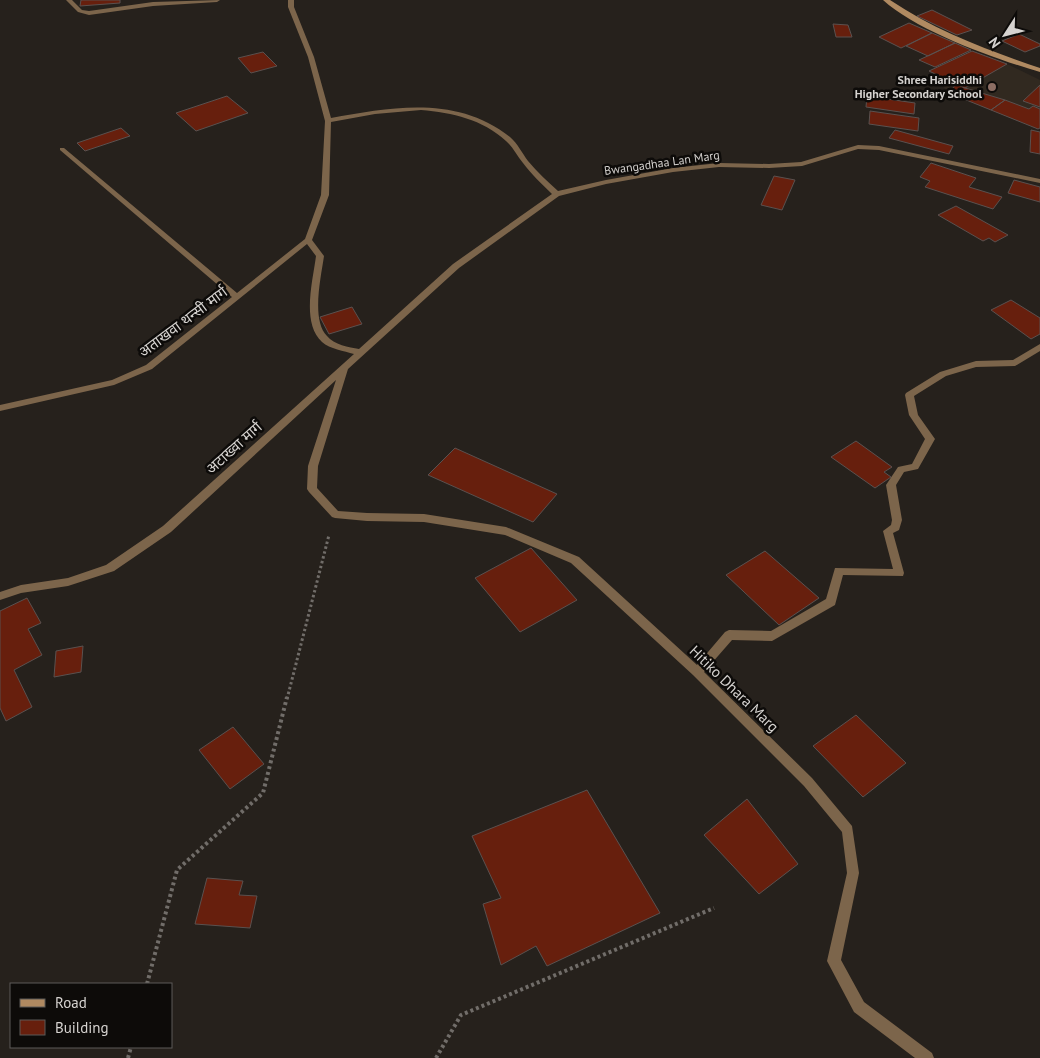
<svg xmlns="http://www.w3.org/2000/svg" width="1040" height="1058" viewBox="0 0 1040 1058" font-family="'PT Sans','Noto Sans Devanagari',sans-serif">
	<rect width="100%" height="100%" fill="#26211c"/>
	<path fill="#312920" d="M976 54 1007 64 1040 80V128L1038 129 949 93 929 71Z"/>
	<path fill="#671f0d" stroke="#5a514f" d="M81 0H120V3L80 6Z
		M932 10 972 30 957 35 917 16Z
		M909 23 932 33 901 48 879 37Z
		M833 24 848 25 852 37H836Z
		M932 33 955 43 928 56 906 46Z
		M1019 34 1040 44V46L1025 52 1002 41Z
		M955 43 971 50 935 67 919 60Z
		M972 51 1007 64 965 88 929 71Z
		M263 52 277 66 251 73 238 58Z
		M956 84 965 88 1005 100 991 110 949 93Z
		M1040 85V107L1023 101Z
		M227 96 248 113 196 131 176 113Z
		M867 96 915 103 914 114 866 107Z
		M1005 100 1029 109 1033 106 1040 109V128L1038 129 991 110Z
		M870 111 919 118 918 131 869 124Z
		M121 128 130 136 85 151 77 143Z
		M895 130 953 146 949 154 889 138Z
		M1031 130 1040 132V154L1030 152Z
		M931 163 976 178 969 187 1002 197 993 209 925 187 930 181 920 177Z
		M774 176 795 180 782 210 761 205Z
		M1014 180 1040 187V202L1008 193Z
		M956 206 1008 235 995 242 989 238 983 241 938 215Z
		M1011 300 1040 318V334L1031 339 991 310Z
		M352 307 362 324 329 334 320 317Z
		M856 441 892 467 884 472 891 477 875 488 831 457Z
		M455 448 557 494 533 522 428 475Z
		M531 548 577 600 520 632 475 578Z
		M765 551 819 598 779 625 726 575Z
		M27 598 41 623 28 629 42 655 14 670 32 707 6 721 0 708V611Z
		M83 646 81 672 54 677 56 651Z
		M856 715 906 763 863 797 813 746Z
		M233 727 264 764 230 789 199 750Z
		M587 790 660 913 547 966 536 946 501 965 483 904 501 898 472 836Z
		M747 799 798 864 759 894 704 835Z
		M207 878 243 881 239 895 257 896 250 928 195 924Z"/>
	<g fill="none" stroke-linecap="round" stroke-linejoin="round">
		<path stroke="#716d69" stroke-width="3" stroke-dasharray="2.5 2.5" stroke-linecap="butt" d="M287 699 329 535"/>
		<path stroke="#716d69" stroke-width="4" stroke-dasharray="3 3" stroke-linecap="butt" d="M147 984 177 870 263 793 287 697
			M128 1058 131 1047
			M436 1058 461 1015 714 908"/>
		<path fill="#7c654b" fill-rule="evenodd" d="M66 0H72L82 10 89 11 153 2 220 0 217 2 153 6 89 15 78 12Z
			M288 0H294V7L314 57 331 118C392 107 457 95 510 137 518 144 522 153 528 161 537 172 548 182 558 191L606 180 673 168 719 163 769 164 801 162 858 145 879 146 1040 179V183L879 150 858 149 802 166 769 168 719 167 673 172 606 184 559 196 459 268 348 369 318 466 317 488 338 511 367 513 424 514 506 527 579 557 697 665 725 632 729 630 771 631 826 599 835 568 893 569 883 531 891 525 892 520 886 485 898 467 912 464 925 439 909 415 905 395 906 393 940 372 976 361 1013 360 1040 344V351L1015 366 976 367 946 376 914 396 918 415 935 439 918 469 904 472 896 485 902 520 899 530 893 533 904 573 903 576 843 575 835 605 772 641 732 640 704 672 812 778 852 826 859 873 841 960 864 1002 932 1053 934 1058H915L854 1012 827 961 847 873 842 832 804 786 693 675 571 563 505 535 424 522 367 521 335 518 332 517 309 492 307 489 308 466 336 380 171 532 114 571 68 586 21 593 0 600V592L21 585 68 578 106 565 163 526 354 354C344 351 330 349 322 342 301 323 313 280 316 256L307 244 152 369 114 385 0 411V405L112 380 146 365 232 297 60 150V148H64L237 293 305 239 321 195 325 121 308 57 288 7ZM421 110C453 113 482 119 506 141 513 147 517 156 523 163 531 174 542 184 552 194L453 264 359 349C349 347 334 345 327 336 311 320 321 277 324 256L312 240 329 195 331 122 375 114Z"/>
		<path fill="#b08a61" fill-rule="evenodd" d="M883 0H890C936 31 987 50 1040 68V72C995 59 917 31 883 0Z"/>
	</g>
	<circle fill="#8d6e63" stroke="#0d0b09" stroke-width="2" cx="992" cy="87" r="5"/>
	<g text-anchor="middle" stroke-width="5" stroke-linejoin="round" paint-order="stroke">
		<g font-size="12" font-weight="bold" fill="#d6d3d0" stroke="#0d0b09" text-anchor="end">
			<text x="982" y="84">Shree Harisiddhi<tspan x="982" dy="14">Higher Secondary School</tspan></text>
		</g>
		<g font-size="12" fill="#d6d3d0" stroke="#0d0b09">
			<text transform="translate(662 163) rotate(-8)" y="4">Bwangadhaa Lan Marg</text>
		</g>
		<g font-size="15" fill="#d6d3d0" stroke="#0d0b09">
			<text transform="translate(183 322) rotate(-37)" y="5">अताखवा थन्सी मार्ग</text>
			<text transform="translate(234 448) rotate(-42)" y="5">अटाख्वा मार्ग</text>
			<text transform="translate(734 689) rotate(44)" y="5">Hitiko Dhara Marg</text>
		</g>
	</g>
	<rect x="10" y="983" width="162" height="65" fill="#0d0b09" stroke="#5d5b59"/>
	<rect x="20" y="999" width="25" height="8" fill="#b08a61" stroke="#5d5b59"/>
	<text x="55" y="1008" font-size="15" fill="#d6d3d0">Road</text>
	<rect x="20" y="1020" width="25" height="15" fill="#671f0d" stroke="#5d5b59"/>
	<text x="55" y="1033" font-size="15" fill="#d6d3d0">Building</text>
	<g transform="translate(1005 35) rotate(234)" stroke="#0d0b09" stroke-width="4" paint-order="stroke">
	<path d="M0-4L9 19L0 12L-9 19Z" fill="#d6d3d0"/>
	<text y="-8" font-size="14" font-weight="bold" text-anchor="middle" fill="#d6d3d0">N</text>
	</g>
</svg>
